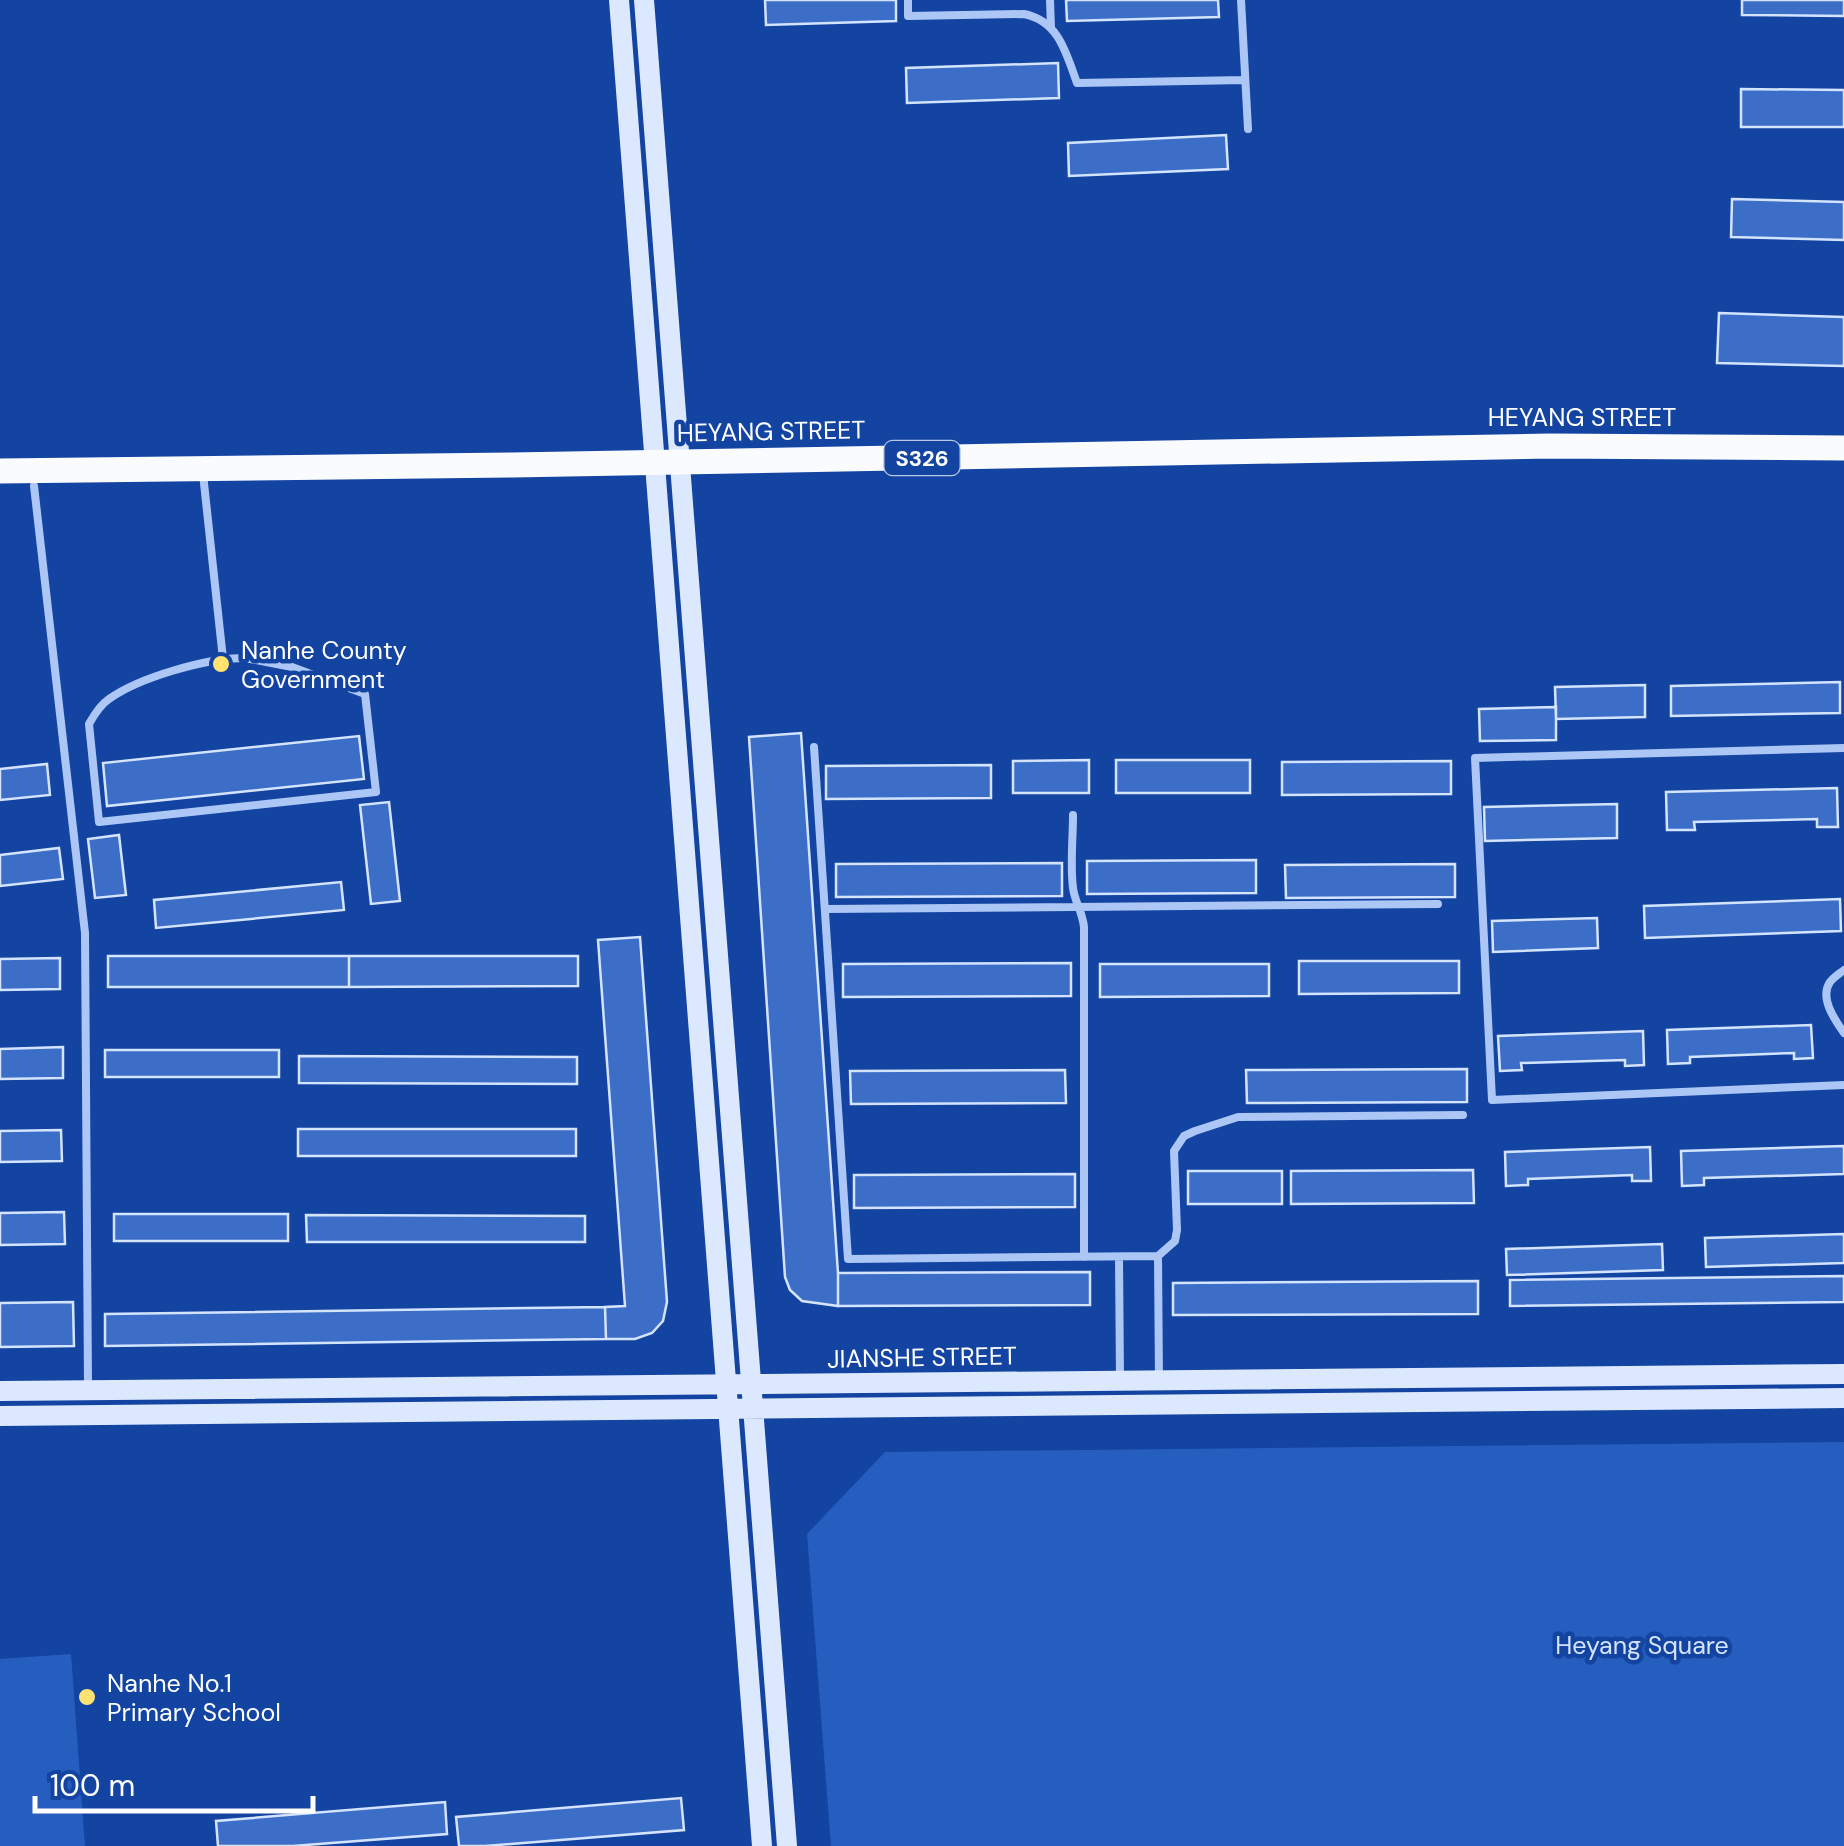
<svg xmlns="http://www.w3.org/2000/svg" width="1844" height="1846" viewBox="0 0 1844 1846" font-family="'DM Sans',sans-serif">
	<rect width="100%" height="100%" fill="#1344a1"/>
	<path fill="#265ebf" d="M1844 1442V1846H831L807 1534 885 1452Z
		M71 1654 85 1846H0V1659Z"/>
	<path fill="#3c6ec8" stroke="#d5e4fe" stroke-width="2.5" d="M765 0H896V21L766 25Z
		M1066 0H1218L1219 17 1067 21Z
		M1742 0H1844V16L1742 15Z
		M1058 63 1059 98 907 103 906 68Z
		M1741 89 1844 90V127H1741Z
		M1226 135 1228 169 1069 176 1068 143Z
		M1732 199 1844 202V240L1731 237Z
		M1719 313 1844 317V366L1717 363Z
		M1840 682V713L1671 716V686Z
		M1645 685V717L1556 719 1555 687Z
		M1556 707V740L1480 741 1479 709Z
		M801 733 838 1273V1306L802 1301 790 1290 785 1277 749 737Z
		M359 736 364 779 107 806 103 763Z
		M1089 760V793H1013V761Z
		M1116 760H1250V793H1116Z
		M1451 761V794L1282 795V762Z
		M47 764 50 795 0 800V769Z
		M991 765V798L826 799V766Z
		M1837 788 1838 827H1817V819L1694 822 1695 830H1667L1666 792Z
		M389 802 400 901 371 904 360 805Z
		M1617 804V838L1485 841 1484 807Z
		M119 835 126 895 95 898 88 839Z
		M59 848 63 879 0 886V855Z
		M1256 860V893L1087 894V861Z
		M1062 863V896L836 897V864Z
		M1455 864V897L1286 898 1285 865Z
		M341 882 344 910 156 928 154 900Z
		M1840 899 1841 931 1645 938 1644 906Z
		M1597 918 1598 948 1493 952 1492 921Z
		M640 937 667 1302 663 1321 652 1333 635 1339H606L605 1307 625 1306 598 940Z
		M108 956H349V987H108Z
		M349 956H578V986L349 987Z
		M60 958V989L0 990V959Z
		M1299 961H1459V993L1299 994Z
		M1071 963V996L843 997V964Z
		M1100 964H1269V996L1100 997Z
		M1811 1025 1813 1058 1794 1059V1053L1690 1057V1063L1668 1064 1667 1030Z
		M1643 1031 1644 1065 1625 1066V1060L1521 1063 1522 1070 1500 1071 1498 1036Z
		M63 1047V1078L0 1079V1049Z
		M105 1050H279V1077H105Z
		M299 1056 577 1057V1084L299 1083Z
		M1467 1069V1102L1247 1103 1246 1070Z
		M1065 1070 1066 1103 851 1104 850 1071Z
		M298 1129H576V1156H298Z
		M61 1130 62 1161 0 1162V1131Z
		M1844 1146V1174L1704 1178V1185L1682 1186 1681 1151Z
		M1650 1147 1651 1181H1632V1175L1528 1179V1185L1506 1186 1505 1152Z
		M1473 1170 1474 1203 1291 1204V1171Z
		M1188 1171H1282V1204H1188Z
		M1075 1174V1207L854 1208V1175Z
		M64 1212 65 1244 0 1245V1213Z
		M114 1214H288V1241H114Z
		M306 1215 585 1216V1242H307Z
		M1844 1234V1263L1706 1267 1705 1238Z
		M1662 1244 1663 1270 1507 1275 1506 1249Z
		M1090 1272V1305L838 1306V1273Z
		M1844 1276V1302L1510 1306V1280Z
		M1478 1281V1314L1173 1315V1283Z
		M73 1302 74 1346 0 1347V1303Z
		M605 1307 606 1339 105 1346V1314Z
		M681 1798 684 1830 485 1846H459L456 1817Z
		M445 1802 447 1834 293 1846H218L216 1821Z"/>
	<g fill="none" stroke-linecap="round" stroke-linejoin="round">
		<path stroke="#acc7f5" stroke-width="8" d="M908 0V16L1024 14C1059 21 1066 53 1077 83L1245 80
			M1050 0 1051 28
			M1241 0 1248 129
			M203 474 223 659
			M34 486 85 933 88 1386
			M245 658 292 667 365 694 376 792 99 822 89 724C94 715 100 705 109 699 140 677 207 658 245 658Z
			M814 747 848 1259 1158 1256 1175 1241 1177 1230 1174 1151 1184 1136 1195 1131 1238 1117 1463 1115
			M1844 748 1475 758 1492 1100 1844 1085
			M1073 815C1073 839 1070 864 1073 888 1075 903 1082 910 1084 927V1257
			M825 909 1438 904
			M1844 970C1839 974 1834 977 1830 982 1819 998 1835 1020 1844 1033
			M1158 1256 1159 1380
			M1119 1257 1120 1380"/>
		<path stroke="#dce8fd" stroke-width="20" d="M619 0 762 1846
			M644 0 787 1846
			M0 1391 1844 1374
			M0 1416 1844 1398"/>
		<path stroke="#fafbff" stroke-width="25" d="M0 471 512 465 1550 446 1844 448"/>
	</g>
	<g fill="#ffe270" stroke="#1344a1" stroke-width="4">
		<circle cx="221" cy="664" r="10"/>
		<circle cx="87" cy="1697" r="10"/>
	</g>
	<g text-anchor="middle" stroke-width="9" stroke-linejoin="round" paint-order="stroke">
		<rect fill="#1344a1" stroke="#b8c7e3" stroke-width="2.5" x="884.5" y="441" width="75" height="34" rx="8"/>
		<g font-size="22" font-weight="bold" fill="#fff">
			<text x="922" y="466">S326</text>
		</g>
		<g font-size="25" fill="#fff" stroke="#1344a1">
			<text x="1582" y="426">HEYANG STREET</text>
			<text transform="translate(771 431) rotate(-1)" y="9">HEYANG STREET</text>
			<text transform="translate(922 1357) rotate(-1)" y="9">JIANSHE STREET</text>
		</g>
		<g font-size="25" fill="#fff" stroke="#1344a1" text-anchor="start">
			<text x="241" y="659">Nanhe County<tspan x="241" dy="29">Government</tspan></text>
			<text x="107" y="1692">Nanhe No.1<tspan x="107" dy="29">Primary School</tspan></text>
		</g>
		<g font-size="25" fill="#d5e4fe" stroke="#1344a1">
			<text x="1642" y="1654">Heyang Square</text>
		</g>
	</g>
	<path d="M35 1796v15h278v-15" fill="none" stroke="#ffffff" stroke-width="5"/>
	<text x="50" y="1796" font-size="30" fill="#ffffff" stroke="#1344a1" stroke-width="8" paint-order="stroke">100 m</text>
</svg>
